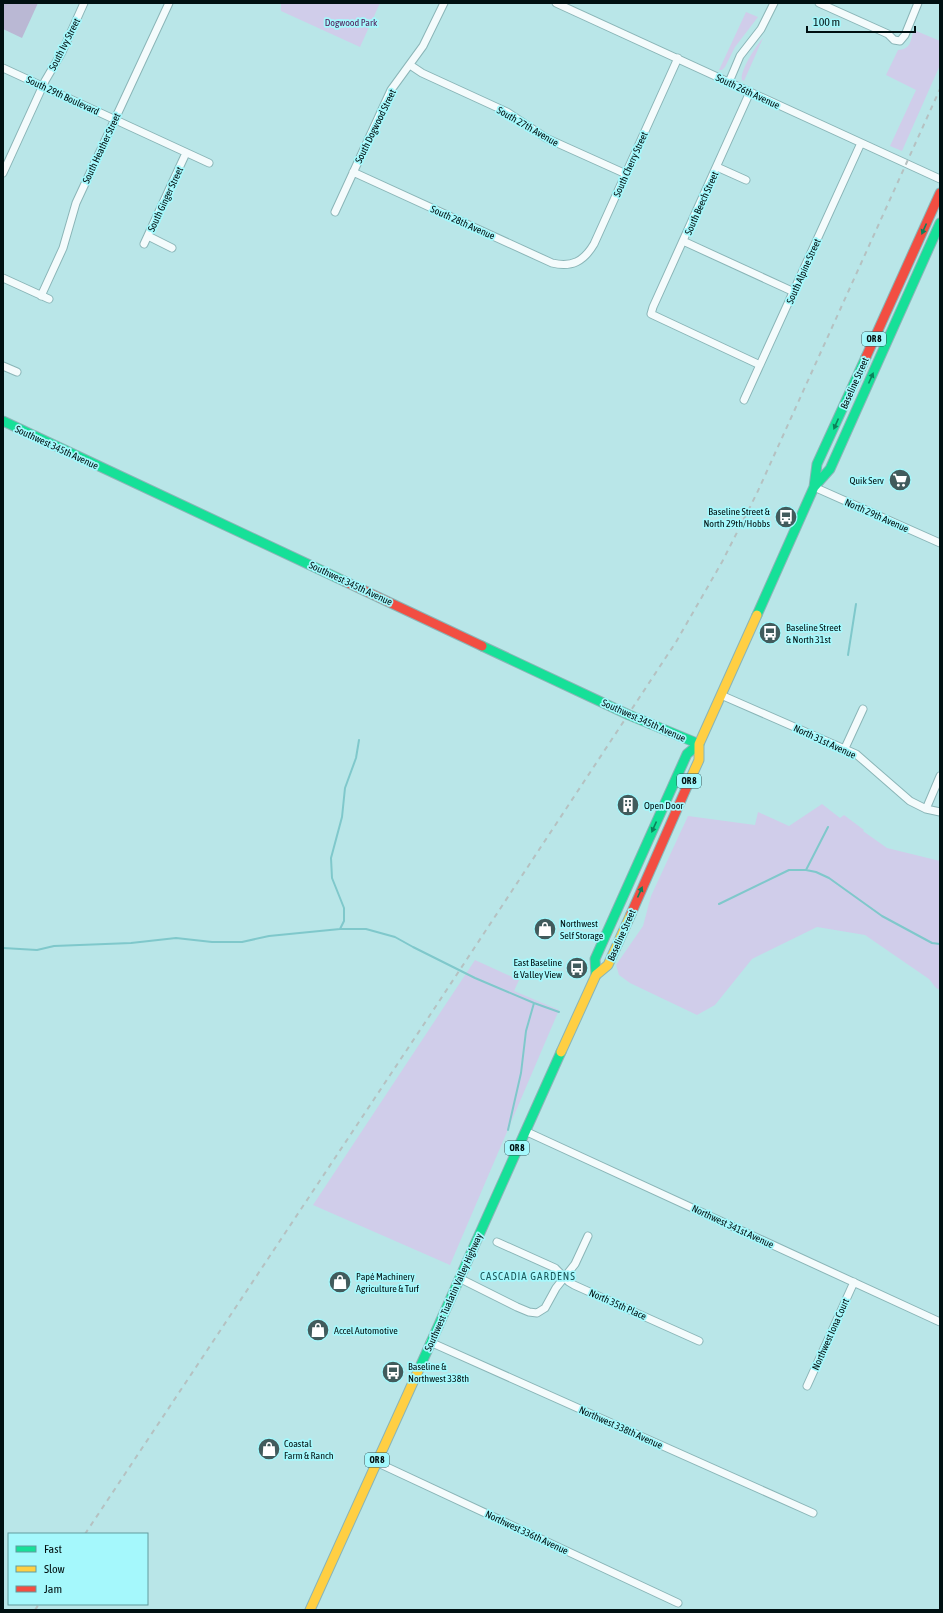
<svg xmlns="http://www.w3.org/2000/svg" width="943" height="1613" viewBox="0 0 943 1613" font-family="'Asap Condensed',sans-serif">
	<rect width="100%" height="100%" fill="#b9e6e8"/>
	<path fill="#d0cdea" d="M281 3H380L360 47 281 11Z
		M746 12 758 17 735 47 725 67 722 70H719Z
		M914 30 940 41V65L902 151 890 146 916 90 886 75 898 50C912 49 910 40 914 30Z
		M763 38 744 81 742 80C739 72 757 44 763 38Z
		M822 804 840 818 844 815 864 830 863 831 887 848 940 861V990L936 988 929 979 865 935 817 927 752 959 715 1005 697 1015 630 983 619 975 616 965 643 926 651 896 688 816 755 825 758 812 789 826Z
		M475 960 519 980 514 991 559 1010 450 1265 313 1205Z"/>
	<path fill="#bab8d4" d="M3 3H38L22 38 3 29Z"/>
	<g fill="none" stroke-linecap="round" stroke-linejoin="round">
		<path stroke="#7fc8cb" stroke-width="2" d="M848 655 856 604
			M806 870 828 827
			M719 904 789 870H806L816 872 829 878 882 916 932 943 940 944
			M340 929 344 921V908L332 878 331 858 342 817 345 788 356 758 359 740
			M3 948 37 950 54 946 131 943 176 938 212 942H242L269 936 340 929H366L395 937 413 947 475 978 534 1003 559 1012
			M508 1130 521 1073 526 1031 534 1003"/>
		<g stroke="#8ab5b7" stroke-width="9">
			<path id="street" d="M556 3 940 179
				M819 3 888 34 894 40 900 41 905 35 918 3
				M410 65 422 73 507 112 546 138 626 174
				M3 68 209 163
				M729 82 740 56 761 29 774 3
				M750 92 653 307 651 314 760 365
				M717 167 746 180
				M353 172 552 263C572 268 584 261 594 244L678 58
				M3 173 45 81 62 52 84 3
				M335 212 391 90 423 46 444 3
				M148 236 172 248
				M683 241 794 292
				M144 244 186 153
				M3 278 49 299
				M41 296 63 248 76 203 169 3
				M3 366 17 372
				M744 400 861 143
				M814 487 940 543
				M721 695 856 754 910 801 926 809 940 812
				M845 748 863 709
				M926 809 940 776
				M525 1131 940 1322
				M497 1242 555 1268 569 1282 574 1285 699 1341
				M459 1278 517 1307 529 1312 537 1313 545 1308 556 1288 575 1264 588 1236
				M430 1342 813 1513
				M807 1386 854 1282
				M376 1462 678 1603"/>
		</g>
		<g stroke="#8ab5b7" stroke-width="11">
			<path id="fast" d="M3 421 344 581
				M814 487 830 469 940 223
				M757 615 814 487 817 464 866 357
				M482 646 629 715 699 744
				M596 975 595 959 687 754 699 744
				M419 1369 561 1052"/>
		</g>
		<g stroke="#8ab5b7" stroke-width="11">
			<path id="slow" d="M689 782 699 760V744L757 615
				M561 1052 596 975 608 965 631 914
				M310 1610 419 1369"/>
		</g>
		<g stroke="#8ab5b7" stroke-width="11">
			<path id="jam" d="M866 357 940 193
				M344 581 482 646
				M631 914 689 782"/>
		</g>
		<use href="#street" stroke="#f4fbfc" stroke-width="7"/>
		<use href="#fast" stroke="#16e098" stroke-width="9"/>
		<use href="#slow" stroke="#ffcf43" stroke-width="9"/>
		<use href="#jam" stroke="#f24e42" stroke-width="9"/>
		<path stroke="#b5c1c1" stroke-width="2" stroke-dasharray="5 5" stroke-linecap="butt" d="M85 1534 438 1003 676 642 722 562 757 493 940 89
			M35 1610 39 1604"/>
	</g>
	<defs><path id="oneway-solid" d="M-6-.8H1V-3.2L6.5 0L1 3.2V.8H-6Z"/></defs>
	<g fill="#0c825b">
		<use href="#oneway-solid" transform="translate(924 229) rotate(114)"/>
		<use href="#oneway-solid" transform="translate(871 378) rotate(-66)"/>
		<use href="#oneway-solid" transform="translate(836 424) rotate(114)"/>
		<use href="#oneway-solid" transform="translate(654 827) rotate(114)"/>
		<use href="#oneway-solid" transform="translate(640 892) rotate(-66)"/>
	</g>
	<defs>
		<g id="supermarket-disc" transform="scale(1.15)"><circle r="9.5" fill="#415b5c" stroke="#a5f8fc"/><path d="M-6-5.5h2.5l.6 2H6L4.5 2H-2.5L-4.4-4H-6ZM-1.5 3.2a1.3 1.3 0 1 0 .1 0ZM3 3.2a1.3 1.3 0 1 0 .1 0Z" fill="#fff"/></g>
		<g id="bus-disc" transform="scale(1.15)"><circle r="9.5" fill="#415b5c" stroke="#a5f8fc"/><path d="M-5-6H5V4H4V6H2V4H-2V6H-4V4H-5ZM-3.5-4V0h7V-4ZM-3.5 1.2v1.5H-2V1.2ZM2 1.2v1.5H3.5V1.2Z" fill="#fff"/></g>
		<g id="building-disc" transform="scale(1.15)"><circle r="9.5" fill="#415b5c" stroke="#a5f8fc"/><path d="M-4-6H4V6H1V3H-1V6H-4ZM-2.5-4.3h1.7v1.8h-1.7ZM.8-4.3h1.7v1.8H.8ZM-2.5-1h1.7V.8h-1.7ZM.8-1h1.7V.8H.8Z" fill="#fff"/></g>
		<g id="shop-disc" transform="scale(1.15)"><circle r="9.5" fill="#415b5c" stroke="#a5f8fc"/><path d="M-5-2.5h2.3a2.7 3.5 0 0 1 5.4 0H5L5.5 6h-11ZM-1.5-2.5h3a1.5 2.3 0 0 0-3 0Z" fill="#fff"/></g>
	</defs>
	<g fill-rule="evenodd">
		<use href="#supermarket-disc" x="900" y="480"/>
		<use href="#bus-disc" x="786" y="517"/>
		<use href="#bus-disc" x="770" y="633"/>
		<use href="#building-disc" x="628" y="805"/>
		<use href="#shop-disc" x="545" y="929"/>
		<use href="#bus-disc" x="577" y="968"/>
		<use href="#shop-disc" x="340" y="1282"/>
		<use href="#shop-disc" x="318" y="1330"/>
		<use href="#bus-disc" x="393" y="1372"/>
		<use href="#shop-disc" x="269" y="1449"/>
	</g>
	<g text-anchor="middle" stroke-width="3.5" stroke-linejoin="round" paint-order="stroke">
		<g fill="#a5f8fc" stroke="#325658" stroke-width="1">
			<rect x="862" y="332" width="24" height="14" rx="3"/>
			<rect x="677" y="774" width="24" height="14" rx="3"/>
			<rect x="505" y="1141" width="24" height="14" rx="3"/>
			<rect x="365" y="1453" width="24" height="14" rx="3"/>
		</g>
		<g font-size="9" font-weight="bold" fill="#001011">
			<text x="874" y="342">OR 8</text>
			<text x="689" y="784">OR 8</text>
			<text x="517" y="1151">OR 8</text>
			<text x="377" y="1463">OR 8</text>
		</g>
		<g font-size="10" fill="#52215d" stroke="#a5f8fc">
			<text x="351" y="26">Dogwood Park</text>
		</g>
		<g font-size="10" fill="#001011" stroke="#a5f8fc">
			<text transform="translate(64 44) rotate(-63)" y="4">South Ivy Street</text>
			<text transform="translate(748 91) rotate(25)" y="4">South 26th Avenue</text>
			<text transform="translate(63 95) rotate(25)" y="4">South 29th Boulevard</text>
			<text transform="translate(375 126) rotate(-64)" y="4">South Dogwood Street</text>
			<text transform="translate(528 126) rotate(30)" y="4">South 27th Avenue</text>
			<text transform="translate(101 148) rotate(-65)" y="4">South Heather Street</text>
			<text transform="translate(630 164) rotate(-66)" y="4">South Cherry Street</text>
			<text transform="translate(165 199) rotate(-65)" y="4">South Ginger Street</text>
			<text transform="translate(701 203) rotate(-66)" y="4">South Beech Street</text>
			<text transform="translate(463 222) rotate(24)" y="4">South 28th Avenue</text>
			<text transform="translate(803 271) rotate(-66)" y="4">South Alpine Street</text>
			<text transform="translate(854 383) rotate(-66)" y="4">Baseline Street</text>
			<text transform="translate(57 447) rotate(25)" y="4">Southwest 345th Avenue</text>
			<text transform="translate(877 515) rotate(24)" y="4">North 29th Avenue</text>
			<text transform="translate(351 583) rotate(25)" y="4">Southwest 345th Avenue</text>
			<text transform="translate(644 720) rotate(24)" y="4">Southwest 345th Avenue</text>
			<text transform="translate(825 741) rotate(25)" y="4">North 31st Avenue</text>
			<text transform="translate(621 935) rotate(-66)" y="4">Baseline Street</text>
			<text transform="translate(733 1226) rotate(25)" y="4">Northwest 341st Avenue</text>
			<text transform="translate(453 1292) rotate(-66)" y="4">Southwest Tualatin Valley Highway</text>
			<text transform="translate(618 1304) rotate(24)" y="4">North 35th Place</text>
			<text transform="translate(830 1334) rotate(-66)" y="4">Northwest Iona Court</text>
			<text transform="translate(621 1427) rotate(24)" y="4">Northwest 338th Avenue</text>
			<text transform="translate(527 1532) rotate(25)" y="4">Northwest 336th Avenue</text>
		</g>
		<g font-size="10" fill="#001011" stroke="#a5f8fc" text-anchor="start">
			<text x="884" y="484" text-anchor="end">Quik Serv</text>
			<text x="770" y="515" text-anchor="end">Baseline Street &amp;<tspan x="770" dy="12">North 29th/Hobbs</tspan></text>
			<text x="786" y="631">Baseline Street<tspan x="786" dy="12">&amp; North 31st</tspan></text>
			<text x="644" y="809">Open Door</text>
			<text x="560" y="927">Northwest<tspan x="560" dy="12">Self Storage</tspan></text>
			<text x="562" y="966" text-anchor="end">East Baseline<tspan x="562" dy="12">&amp; Valley View</tspan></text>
			<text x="356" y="1280">Papé Machinery<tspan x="356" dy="12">Agriculture &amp; Turf</tspan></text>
			<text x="334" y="1334">Accel Automotive</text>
			<text x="408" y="1370">Baseline &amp;<tspan x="408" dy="12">Northwest 338th</tspan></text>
			<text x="284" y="1447">Coastal<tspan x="284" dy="12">Farm &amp; Ranch</tspan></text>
		</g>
		<g font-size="11" letter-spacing="1" fill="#1b575a" stroke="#a5f8fc">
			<text x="528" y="1280">CASCADIA GARDENS</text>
		</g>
	</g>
	<rect width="943" height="1613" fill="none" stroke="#001011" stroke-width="8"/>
	<rect x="8" y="1533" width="140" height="72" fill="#a5f8fc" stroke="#639b9e"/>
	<rect x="16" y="1546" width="20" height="6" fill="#16e098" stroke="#639b9e"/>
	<text x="44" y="1553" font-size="12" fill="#001011">Fast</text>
	<rect x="16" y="1566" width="20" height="6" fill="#ffcf43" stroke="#639b9e"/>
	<text x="44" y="1573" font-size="12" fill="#001011">Slow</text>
	<rect x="16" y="1586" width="20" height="6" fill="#f24e42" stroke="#639b9e"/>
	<text x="44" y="1593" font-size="12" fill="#001011">Jam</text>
	<path d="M807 26v6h108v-6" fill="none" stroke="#001011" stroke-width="2"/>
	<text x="813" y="26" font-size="12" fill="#001011" stroke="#a5f8fc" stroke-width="3" paint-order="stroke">100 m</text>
</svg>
